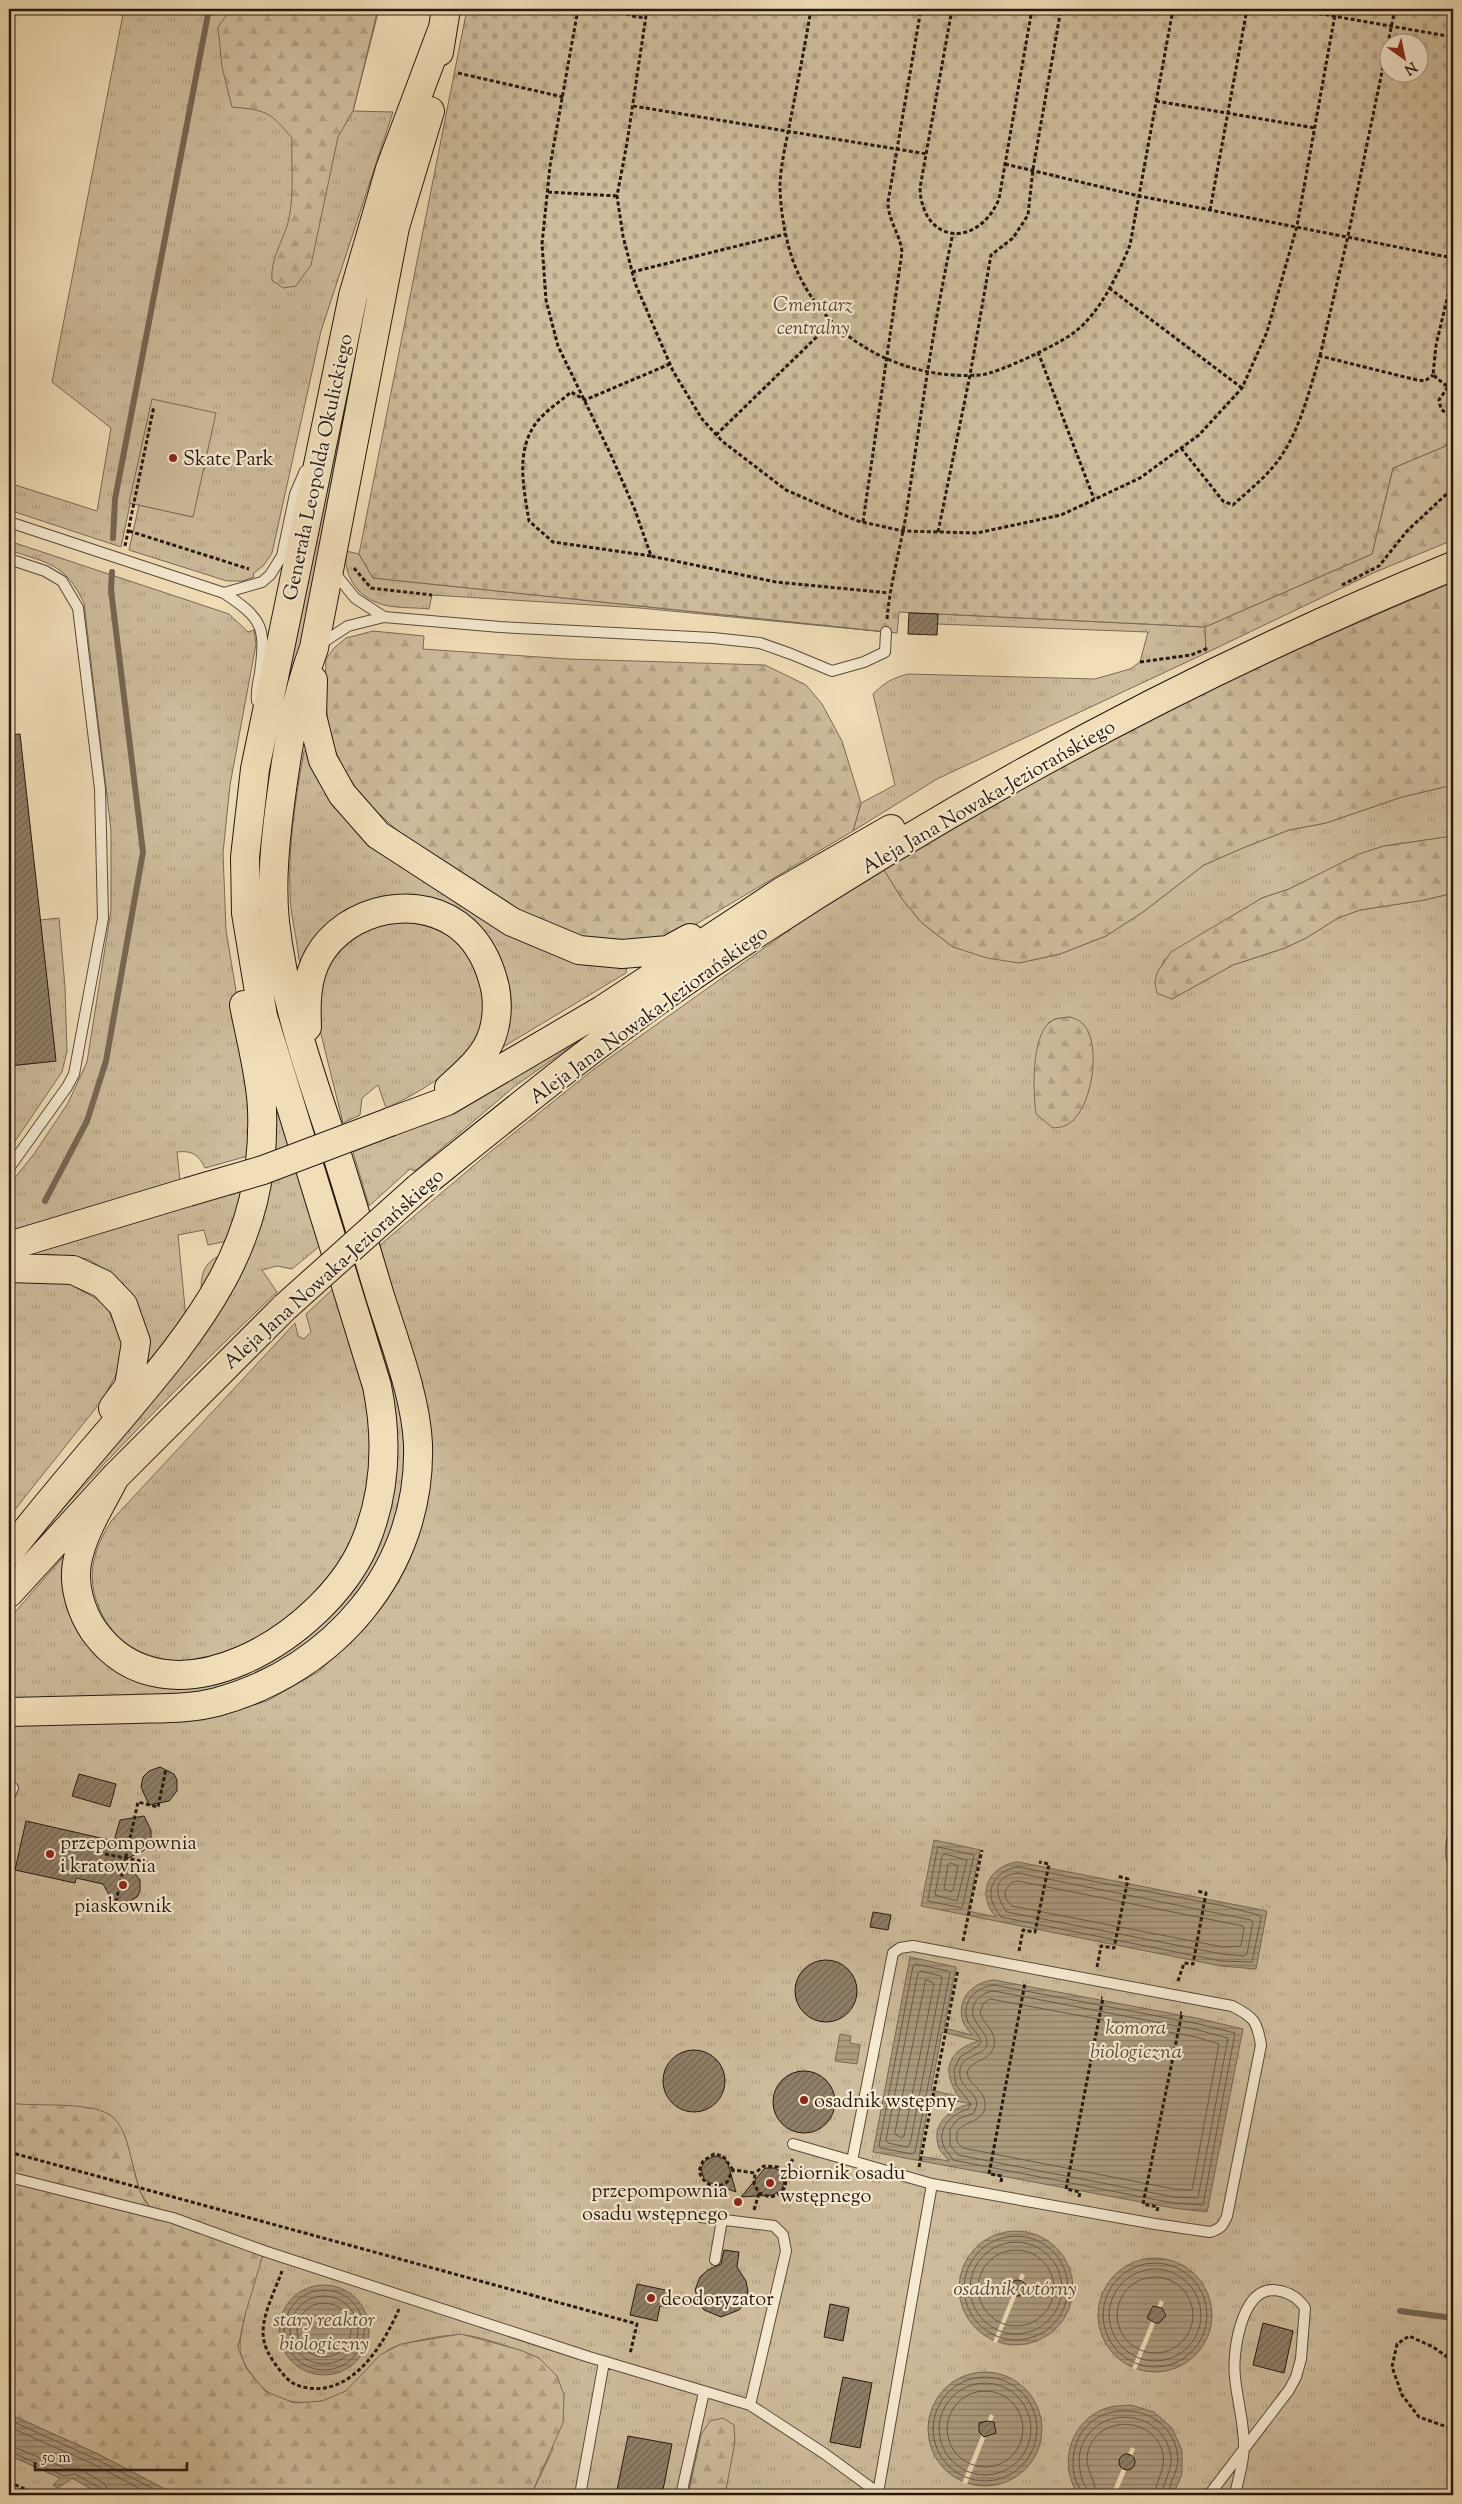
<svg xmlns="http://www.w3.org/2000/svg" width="1462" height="2504" viewBox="0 0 1462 2504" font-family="'Sorts Mill Goudy',serif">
	<defs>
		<pattern id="grass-tufts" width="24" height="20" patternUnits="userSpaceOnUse" patternTransform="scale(1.25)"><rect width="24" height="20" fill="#cebc9c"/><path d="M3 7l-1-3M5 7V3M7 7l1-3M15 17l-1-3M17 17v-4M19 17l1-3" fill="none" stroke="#b1a185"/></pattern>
		<pattern id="forest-firs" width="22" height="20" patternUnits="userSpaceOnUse" patternTransform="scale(1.25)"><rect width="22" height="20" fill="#cebc9c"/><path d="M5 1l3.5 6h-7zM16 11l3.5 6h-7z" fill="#b1a185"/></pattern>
		<pattern id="cemetery-stones" width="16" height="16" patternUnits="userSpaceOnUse" patternTransform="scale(1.25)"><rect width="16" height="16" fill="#cebc9c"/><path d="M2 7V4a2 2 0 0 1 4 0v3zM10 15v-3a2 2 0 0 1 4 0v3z" fill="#b1a185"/></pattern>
		<pattern id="water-rules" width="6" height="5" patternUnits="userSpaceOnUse" patternTransform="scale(1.25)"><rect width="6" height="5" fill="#ac9b7f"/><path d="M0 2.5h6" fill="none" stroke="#8c7d67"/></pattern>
		<pattern id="building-hatch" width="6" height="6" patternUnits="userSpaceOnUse" patternTransform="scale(1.25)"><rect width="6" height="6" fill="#8f7f68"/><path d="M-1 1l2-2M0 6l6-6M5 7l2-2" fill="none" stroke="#756754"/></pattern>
	</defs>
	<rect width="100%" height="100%" fill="#f1deb8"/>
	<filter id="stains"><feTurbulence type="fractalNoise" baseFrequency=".004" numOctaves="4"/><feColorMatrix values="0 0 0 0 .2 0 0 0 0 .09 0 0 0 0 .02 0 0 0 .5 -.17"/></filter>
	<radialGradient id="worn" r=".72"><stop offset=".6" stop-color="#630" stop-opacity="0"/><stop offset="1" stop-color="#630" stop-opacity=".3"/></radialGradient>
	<path fill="url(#grass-tufts)" stroke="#7a6a56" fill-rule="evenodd" d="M124 9H379L353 111 393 112 321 331 272 553 264 565 253 574 254 577 243 581H227L129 550 139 505 193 517 152 400 121 547 9 510V483L97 511 111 428 52 382Z
		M367 294 372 295 267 856 395 1376 407 1451 403 1496 392 1535 377 1569 326 1634 250 1681 179 1698 9 1703V1619L63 1557 66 1560 113 1667 238 1674 269 1662 298 1644 323 1622 394 1479 277 1020 256 907 261 806Z
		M9 541 229 614 248 632 254 630 256 644 230 785 223 853 226 930 243 1033 251 1105 248 1156 205 1168C199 1155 192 1150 177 1152L180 1181 9 1231V1185L34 1154 68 1103 87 1062 111 910V830L84 603C65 563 47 563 9 550Z
		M346 551 359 554 373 578 886 632 640 608 432 595 429 609C414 607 392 609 378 603 356 595 343 574 346 551Z
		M938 614 1205 627 1206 653 937 779 853 831 861 803 895 785 873 694C884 683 892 678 908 674L1095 679 1130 669 1140 662 1148 632 937 624Z
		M309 748 343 811 627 967 626 973 503 1047 500 1042 509 1004 421 897 302 964 299 960C297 937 290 915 290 892 288 844 296 797 304 751Z
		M1453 785V836L1384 846 1360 854 1289 889 1262 898 1164 960 1155 983 1172 999 1233 965 1285 948 1306 938 1338 918 1360 910 1425 900 1453 893V1816C1447 1835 1440 1856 1453 1874V2495H725L729 2471 692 2473 688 2495H531L553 2449 539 2358C520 2351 478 2334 459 2335 441 2335 421 2340 403 2344 376 2350 367 2377 346 2391 321 2408 279 2407 259 2384 235 2354 238 2350 245 2315L173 2218 149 2206 140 2192 125 2136 9 2103V1724L221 1714 267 1701 318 1672 367 1626 391 1588 427 1412 380 1245 485 1156 594 1069 881 865 902 899 922 923 953 947 1019 963 1060 954 1106 936 1143 912 1204 865 1245 847 1289 830 1326 823 1402 797ZM1069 1017 1089 1090 1079 1113 1065 1126 1048 1023 1055 1019Z
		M59 918 65 987 67 1051 62 1072 9 1150V1066L55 1061 40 920Z
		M399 921C442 926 468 940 480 984 484 1000 486 1016 480 1032 469 1064 416 1095 386 1108L378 1085 362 1098 360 1115 343 1123 319 1026 318 1002 322 978 331 958 358 931Z
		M648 992 515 1086 415 1171 410 1169 369 1206 353 1152 406 1129Z
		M277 1100 291 1147 272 1153 273 1106Z
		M298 1172 321 1245 292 1269 277 1266 262 1270 277 1292C183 1381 92 1472 9 1571V1563L163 1381 268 1181Z
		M245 1188 230 1235 223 1242 208 1245 204 1230 178 1235 186 1318 149 1361 112 1274 88 1259 47 1254 18 1257Z
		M221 1255 201 1295C201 1276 202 1263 221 1255Z
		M64 1281 106 1304 122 1341 119 1369 103 1399 9 1517V1282Z
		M334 1288C351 1343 373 1398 372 1457 371 1498 356 1541 333 1574 307 1612 245 1654 199 1660 177 1664 156 1659 137 1650 119 1641 105 1624 98 1605 86 1574 94 1548 112 1520L295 1323 298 1336 304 1339 311 1332 306 1314Z
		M9 2455 60 2478H72L102 2495H9Z"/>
	<path fill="url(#forest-firs)" stroke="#7a6a56" d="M231 9H378L353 111 338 137 311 265 296 286 283 288 272 280C270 256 287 236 290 213 294 189 291 163 292 138 270 112 267 110 232 107L222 67 218 27Z
		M1453 443V540L1373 573 1206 653 1205 627 1372 554 1393 468Z
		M1453 582V785L1402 797 1326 823 1289 830 1245 847 1204 865 1143 912 1106 936 1060 954 1019 963 987 958 953 947 922 923 902 899 881 865C992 804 1101 742 1215 688 1293 650 1373 616 1453 582Z
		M373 631 424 636 423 649 568 659 765 665 806 685 822 704 842 741 861 803 853 831 666 942 614 948 538 922 414 846 362 798 339 761 329 734 325 692 326 659 334 648 346 638Z
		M1453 836V893L1425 900 1360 910 1338 918 1306 938 1285 948 1233 965 1172 999 1157 993 1155 983 1157 973 1171 952 1262 898 1289 889 1359 854 1384 846Z
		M1069 1017C1073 1018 1080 1020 1083 1024 1103 1044 1092 1116 1064 1126 1061 1128 1056 1127 1053 1128L1036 1114C1033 1092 1031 1037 1050 1022 1055 1018 1062 1018 1069 1017Z
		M1453 1816V1874C1440 1857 1447 1835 1453 1816Z
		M9 2103C35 2107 89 2101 110 2115 134 2131 130 2185 148 2205 161 2218 242 2243 264 2251L245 2315 238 2348 246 2368 265 2391 294 2403 322 2401 346 2391 380 2355 401 2344 461 2334 520 2350 539 2358 557 2376 564 2395 563 2423 531 2495H176L98 2454 9 2414Z
		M723 2418 734 2425 735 2442 725 2495H688L701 2435 710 2421Z"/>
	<path fill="url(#cemetery-stones)" stroke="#7a6a56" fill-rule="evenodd" d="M467 9H1453V443L1393 468 1372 554 1205 627 899 612 897 633 373 578 359 554ZM1390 42H1420V72H1390Z"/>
	<path fill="#cebc9c" stroke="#7a6a56" d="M152 399 216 413 193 517 129 503Z"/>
	<path fill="url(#water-rules)" stroke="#766753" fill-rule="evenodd" d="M934 1840 980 1850 968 1911 996 1917C994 1914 989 1909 988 1904 980 1882 997 1864 1018 1862L1267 1911 1256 1969 1221 1966 921 1906Z
		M910 1957 956 1967 944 2028 972 2035C970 2031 965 2027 963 2022 956 1999 972 1982 994 1980L1201 2019 1243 2029 1207 2212 1173 2208 873 2152ZM942 2032 979 2041C947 2050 941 2071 959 2097L931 2090ZM930 2096 972 2104C951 2107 930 2124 939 2148 941 2153 946 2157 949 2161L919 2156Z
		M840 2034 851 2036 850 2043 860 2045 857 2064 835 2061Z
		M959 2288a57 57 0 1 1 114 0a57 57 0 1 1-114 0Z
		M1098 2315a57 57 0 1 1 114 0a57 57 0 1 1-114 0Z
		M279 2330a45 45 0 1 1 90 0a45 45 0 1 1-90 0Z
		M928 2429a57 57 0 1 1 114 0a57 57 0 1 1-114 0Z
		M1131 2405 1154 2412 1172 2428 1182 2450V2474L1173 2495H1079C1060 2470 1067 2431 1094 2414 1105 2406 1118 2406 1131 2405Z
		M9 2414 98 2454 176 2495H102L72 2478 58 2488 53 2485 60 2478 9 2455Z"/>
	<path fill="#f1deb8" d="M1021 2273 1025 2275 997 2343 993 2342Z
		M1160 2300 1164 2302 1136 2370 1132 2368Z
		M990 2414 994 2416 967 2484 962 2483Z
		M1131 2447 1135 2449 1116 2495H1111Z"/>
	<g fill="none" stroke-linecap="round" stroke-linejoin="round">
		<path stroke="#685a48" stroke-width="1" d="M938 1847 974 1855 962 1908 928 1901Z
			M945 1854 967 1860 957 1901 935 1895 942 1856Z
			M951 1863 958 1866 953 1890 951 1892 944 1889 948 1865Z
			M1018 1867 1224 1906 1259 1915 1261 1918 1252 1962 1221 1961 1001 1917C999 1913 995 1909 993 1904 985 1885 1000 1869 1018 1867Z
			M1018 1873 1251 1920 1253 1922 1247 1954 1244 1956 1222 1954 1007 1912C995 1896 991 1876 1018 1873Z
			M1018 1881 1243 1926 1244 1928 1241 1946 1223 1947 1012 1906 1006 1899 1005 1891 1011 1883Z
			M916 1964 948 1971 950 1973 915 2152 912 2154 881 2148 879 2146 913 1966Z
			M921 1971 941 1976 942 1978 910 2144 907 2147 888 2143 886 2140 918 1973Z
			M926 1980 932 1982 934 1984 904 2136 901 2138 895 2134Z
			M994 1985 1199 2024 1235 2033 1203 2205 1173 2203 953 2160C951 2155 946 2152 944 2147 936 2128 952 2114 968 2109L971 2104 956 2085 954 2070 960 2057 978 2046 981 2042C979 2034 972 2029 968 2022 960 2002 976 1987 994 1985Z
			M994 1991 1198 2030 1228 2038 1198 2198 1174 2197 958 2155 950 2145V2129L958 2119 974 2113 977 2104C976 2092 962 2089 960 2076 957 2052 984 2059 987 2044 988 2035 979 2028 975 2020 967 2006 980 1992 994 1991Z
			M990 1999 1196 2037 1219 2044 1192 2190 1174 2189 963 2148 957 2142V2132C965 2119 987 2123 985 2102 983 2088 968 2085 967 2072 972 2059 988 2062 993 2049 999 2034 985 2026 980 2013L983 2004Z
			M964 2288a52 52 0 1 1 104 0a52 52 0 1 1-104 0Z
			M970 2288a46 46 0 1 1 92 0a46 46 0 1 1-92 0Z
			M978 2288a38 38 0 1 1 76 0a38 38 0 1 1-76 0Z
			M1103 2315a52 52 0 1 1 104 0a52 52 0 1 1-104 0Z
			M1109 2315a46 46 0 1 1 92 0a46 46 0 1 1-92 0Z
			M1117 2315a38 38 0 1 1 76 0a38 38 0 1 1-76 0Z
			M284 2330a40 40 0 1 1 80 0a40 40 0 1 1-80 0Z
			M290 2330a34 34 0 1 1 68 0a34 34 0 1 1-68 0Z
			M297 2330a27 27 0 1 1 54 0a27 27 0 1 1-54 0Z
			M933 2429a52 52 0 1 1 104 0a52 52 0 1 1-104 0Z
			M939 2429a46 46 0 1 1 92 0a46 46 0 1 1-92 0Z
			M947 2429a38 38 0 1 1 76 0a38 38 0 1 1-76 0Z
			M9 2420 96 2459 165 2495
			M9 2427 93 2464 152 2495
			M9 2445 65 2468H78L105 2484 110 2495
			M9 2451 64 2476 75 2474 102 2489 104 2495
			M1083 2495C1082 2490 1080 2490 1078 2485 1072 2474 1072 2459 1075 2448 1088 2396 1166 2400 1177 2451 1181 2469 1170 2479 1168 2495
			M1089 2495C1089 2489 1085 2487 1083 2482 1079 2471 1078 2458 1081 2448 1096 2405 1158 2408 1170 2451 1175 2468 1163 2480 1162 2495
			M1096 2495C1096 2479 1083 2468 1088 2451 1099 2414 1155 2416 1163 2454 1166 2470 1155 2481 1155 2495"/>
		<path stroke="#766753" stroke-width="6" d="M113 538 115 499 209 9
			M45 1201 87 1121 106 1061 143 852 111 590 112 572
			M1400 2311 1453 2318"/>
	</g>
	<path fill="url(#building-hatch)" stroke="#251811" d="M909 613 938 614 937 635 908 634Z
		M20 734 56 1061 9 1066V735Z
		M160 1767 174 1774 177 1780V1791L169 1801 149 1805 141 1787 143 1777 149 1771Z
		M79 1774 116 1784 110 1807 72 1796Z
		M144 1816 151 1830V1842L143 1851 124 1860 140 1880V1891L137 1897 128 1902H116L111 1898 103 1884 76 1878 75 1883 15 1870 26 1821 114 1841 120 1820Z
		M873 1912 891 1915 888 1930 870 1927Z
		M795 1991a31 31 0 1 1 62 0a31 31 0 1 1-62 0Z
		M663 2081a31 31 0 1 1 62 0a31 31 0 1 1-62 0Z
		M773 2102a31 31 0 1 1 62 0a31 31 0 1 1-62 0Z
		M715 2156 725 2159 728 2164 736 2192 708 2182 704 2179 701 2169 703 2164 706 2160Z
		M765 2168H775L780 2171 784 2180 782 2190 773 2195 741 2197Z
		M724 2250 739 2252 737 2267 746 2281 748 2292 745 2303 739 2310 721 2317 704 2310 699 2303 695 2290 700 2277 708 2270 721 2264Z
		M1010 2288a8 8 0 1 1 16 0a8 8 0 1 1-16 0Z
		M637 2284 670 2291 667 2307 660 2306 657 2321 630 2315Z
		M830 2304 849 2308 843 2341 824 2337Z
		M1153 2306 1162 2308 1166 2316 1159 2323H1155L1147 2318Z
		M1263 2323 1293 2331 1284 2373 1253 2365Z
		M843 2377 872 2383 860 2448 830 2442Z
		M987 2421 994 2422 996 2433 984 2437 979 2432V2423Z
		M628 2436 672 2444 662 2495H616Z
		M1119 2462a8 8 0 1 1 16 0a8 8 0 1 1-16 0Z"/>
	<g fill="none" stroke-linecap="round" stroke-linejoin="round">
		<g stroke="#584a3b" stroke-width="12">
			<path id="service" d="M9 522 224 593C263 619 266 627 260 673 258 682 256 692 257 701
				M9 559 45 571 62 581 78 608 100 789 103 918 74 1074 67 1087 9 1168
				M333 571 355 598 384 617
				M224 593 262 582 270 575 282 556 295 494 305 471
				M319 645 348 626 384 617 500 627 713 638 760 643 791 654 832 671 864 662 885 652 886 632
				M9 1797 13 1788
				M793 2144 932 2184 1155 2224 1210 2232C1220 2229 1223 2226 1227 2216L1261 2045C1257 2021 1254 2017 1232 2006L913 1946 900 1948 893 1953 852 2161
				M9 2177 173 2218 264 2251 589 2357 750 2405
				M700 2217 774 2226 783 2235 786 2251 750 2405 825 2454 881 2495
				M715 2260 722 2220
				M878 2493 932 2184
				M580 2495 604 2362
				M681 2495 704 2392
				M1209 2495 1289 2390 1296 2377 1301 2359 1305 2308C1298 2297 1286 2291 1273 2290 1241 2290 1232 2353 1235 2377 1237 2400 1244 2422 1244 2446 1244 2462 1238 2479 1235 2495"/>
		</g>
		<g stroke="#251811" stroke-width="30">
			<path id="primary" d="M439 52 446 9
				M313 680 312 716 323 760 342 794 378 835 512 922 579 950 622 954 668 950 690 938
				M307 1027C306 1003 306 979 318 957 346 907 422 891 465 931 479 944 488 962 493 980 499 999 498 1024 489 1043 480 1061 464 1074 449 1088
				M390 1122 447 1101 602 1010 781 892 891 829
				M418 1188C511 1113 604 1036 703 969 939 810 1190 673 1453 566
				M9 1246 188 1192
				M9 1268 73 1270 103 1284 123 1305 136 1342 129 1386 113 1408
				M115 1477C102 1503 82 1533 77 1563 73 1586 81 1612 94 1631 168 1734 325 1635 364 1545 386 1494 388 1440 377 1386L263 1016 246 913 245 857 255 769 353 296 390 169 441 33
				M9 1552C44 1508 80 1465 117 1422 199 1325 267 1245 262 1109 261 1077 250 1037 244 1005
				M9 1593 115 1477 285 1307
				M9 1712C50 1711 92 1710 134 1709 161 1708 190 1709 217 1702 334 1670 422 1569 418 1444 416 1397 394 1341 380 1296 363 1240 347 1185 329 1130 306 1062 283 993 275 922 271 883 275 843 280 804 287 750 295 699 314 648L395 227 430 111"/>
		</g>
		<path stroke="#251811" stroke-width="3" stroke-dasharray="4 2.5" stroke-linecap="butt" d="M578 9 550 166 542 244 546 300 558 346 611 455 635 510 651 556 776 582 889 593
			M614 9 632 16 645 18
			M647 9 627 143 617 196 623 236 635 283 673 371 702 419 722 441 786 490 858 521 903 531 977 533 1061 515 1140 478 1199 435 1242 388 1267 332 1297 226 1336 9
			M811 9C805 45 798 81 791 117 787 139 781 162 780 184 780 203 783 225 788 244 809 330 894 381 980 375 997 374 1062 343 1076 331 1101 311 1118 274 1130 245L1173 9
			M952 9 920 188C922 244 978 249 999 199L1032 9
			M1293 9 1453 37
			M458 73 563 97
			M1156 101 1315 128
			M633 106 927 154
			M1005 164 1139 196 1453 258
			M548 192 617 196
			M1210 210 1247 9
			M632 272 786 234
			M1453 274 1436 345 1433 375 1453 391
			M1109 288 1242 388
			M1038 352 1094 499
			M1453 355V359
			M1320 356 1348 236 1395 9
			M1448 387 1439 400 1441 409 1447 414 1453 413
			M716 435 831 323
			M1181 448 1223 501 1233 505C1246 493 1261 481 1273 467 1299 436 1308 394 1320 356L1417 380 1425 381 1433 375
			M863 522 902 252C900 233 888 221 888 202L921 9
			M129 531 249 569
			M938 532 970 375 991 255 1013 238 1028 215 1033 169 1061 9
			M125 546 154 406
			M651 556 553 542 529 521C524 489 515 452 536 423 545 411 560 402 571 392L585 400 670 364
			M354 568 371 588 432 595
			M1342 585 1379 566 1407 531 1453 488
			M887 619C890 584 900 550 906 515 920 421 933 326 953 233
			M1140 662 1191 655 1208 648
			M105 1854 151 1863
			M116 1902 138 1802 158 1807 166 1769
			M963 1941 982 1850
			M1019 1951 1023 1930 1035 1932 1049 1864 1039 1862
			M1097 1967 1101 1946 1114 1948 1128 1879 1117 1876
			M1178 1981 1184 1963 1193 1964 1206 1893 1197 1891
			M9 2152 637 2324 630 2354
			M919 2167 958 1969
			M733 2170 723 2156 714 2154 703 2161 699 2171C703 2184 715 2191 727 2182L733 2170 755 2173 754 2184 759 2193 770 2197C788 2193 790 2180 778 2167L764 2166 755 2173
			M783 2173 793 2159
			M1001 2182 1002 2176 989 2174 1025 1983
			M1079 2197 1080 2192 1066 2189 1103 1998H1101
			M754 2210 759 2193
			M1157 2211 1158 2207 1143 2204 1182 2013H1180
			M282 2271C275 2291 259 2320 264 2341 266 2352 276 2366 283 2374 290 2383 297 2386 308 2388 353 2395 384 2344 399 2309
			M1453 2361 1433 2347 1409 2336 1397 2344 1392 2367 1402 2395 1419 2417 1453 2429
			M9 2482 38 2495"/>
		<use href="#service" stroke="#f6ead1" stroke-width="10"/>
		<use href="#primary" stroke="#f1deb8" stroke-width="28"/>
		<g stroke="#251811" stroke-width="30" stroke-linecap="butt">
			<path id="primary-bridge" d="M188 1192 263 1170 390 1122
				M285 1307 418 1188"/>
		</g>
		<use href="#primary-bridge" stroke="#f1deb8" stroke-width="28"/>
	</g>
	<g fill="#8f2418" stroke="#f6ead1" stroke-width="2">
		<circle cx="173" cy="458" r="5"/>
		<circle cx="50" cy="1854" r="5"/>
		<circle cx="123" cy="1885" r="5"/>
		<circle cx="804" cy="2100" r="5"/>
		<circle cx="770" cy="2183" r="5"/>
		<circle cx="738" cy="2202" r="5"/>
		<circle cx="651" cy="2298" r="5"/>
	</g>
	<g text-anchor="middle" stroke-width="4.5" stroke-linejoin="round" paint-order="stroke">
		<g font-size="20" font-style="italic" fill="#58493b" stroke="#f6ead1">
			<text x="813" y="311">Cmentarz<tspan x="813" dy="23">centralny</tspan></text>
		</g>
		<g font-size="20" fill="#251811" stroke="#f6ead1" text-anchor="start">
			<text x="183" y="465">Skate Park</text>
			<text x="60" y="1849">przepompownia<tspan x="60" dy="23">i kratownia</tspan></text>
			<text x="123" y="1912" text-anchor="middle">piaskownik</text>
			<text x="814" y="2107">osadnik wstępny</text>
			<text x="780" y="2179">zbiornik osadu<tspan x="780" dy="23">wstępnego</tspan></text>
			<text x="728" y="2197" text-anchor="end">przepompownia<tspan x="728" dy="23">osadu wstępnego</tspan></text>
			<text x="661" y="2305">deodoryzator</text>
		</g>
		<g font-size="20" fill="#251811" stroke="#f6ead1">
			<text transform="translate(317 467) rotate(-78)" y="7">Generała Leopolda Okulickiego</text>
			<text transform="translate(988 796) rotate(-30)" y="7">Aleja Jana Nowaka-Jeziorańskiego</text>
			<text transform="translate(648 1014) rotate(-36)" y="7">Aleja Jana Nowaka-Jeziorańskiego</text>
			<text transform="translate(333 1268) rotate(-42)" y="7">Aleja Jana Nowaka-Jeziorańskiego</text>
		</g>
		<g font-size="21" font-style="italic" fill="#5b4c3d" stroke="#f6ead1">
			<text x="1136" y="2034">komora<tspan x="1136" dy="24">biologiczna</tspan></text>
			<text x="1015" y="2295">osadnik wtórny</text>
			<text x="324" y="2326">stary reaktor<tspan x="324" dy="24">biologiczny</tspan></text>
		</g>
	</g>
	<rect width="1462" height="2504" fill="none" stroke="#f1deb8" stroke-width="30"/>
	<rect x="10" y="10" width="1442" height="2484" fill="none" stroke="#251811" stroke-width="2.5"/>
	<rect x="15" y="15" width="1432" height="2474" fill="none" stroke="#251811"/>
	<g transform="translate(1404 58) rotate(147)"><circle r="24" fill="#f6ead1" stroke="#a29684"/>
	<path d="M0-4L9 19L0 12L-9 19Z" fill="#8f2418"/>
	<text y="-8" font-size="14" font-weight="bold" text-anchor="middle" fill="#251811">N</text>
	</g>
	<path d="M35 2462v8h152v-8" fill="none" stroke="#251811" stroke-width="2.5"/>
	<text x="42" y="2462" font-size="15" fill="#251811" stroke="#f6ead1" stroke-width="4" paint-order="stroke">50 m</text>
	<rect width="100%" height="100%" filter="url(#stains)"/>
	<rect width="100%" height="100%" fill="url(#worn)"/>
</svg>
